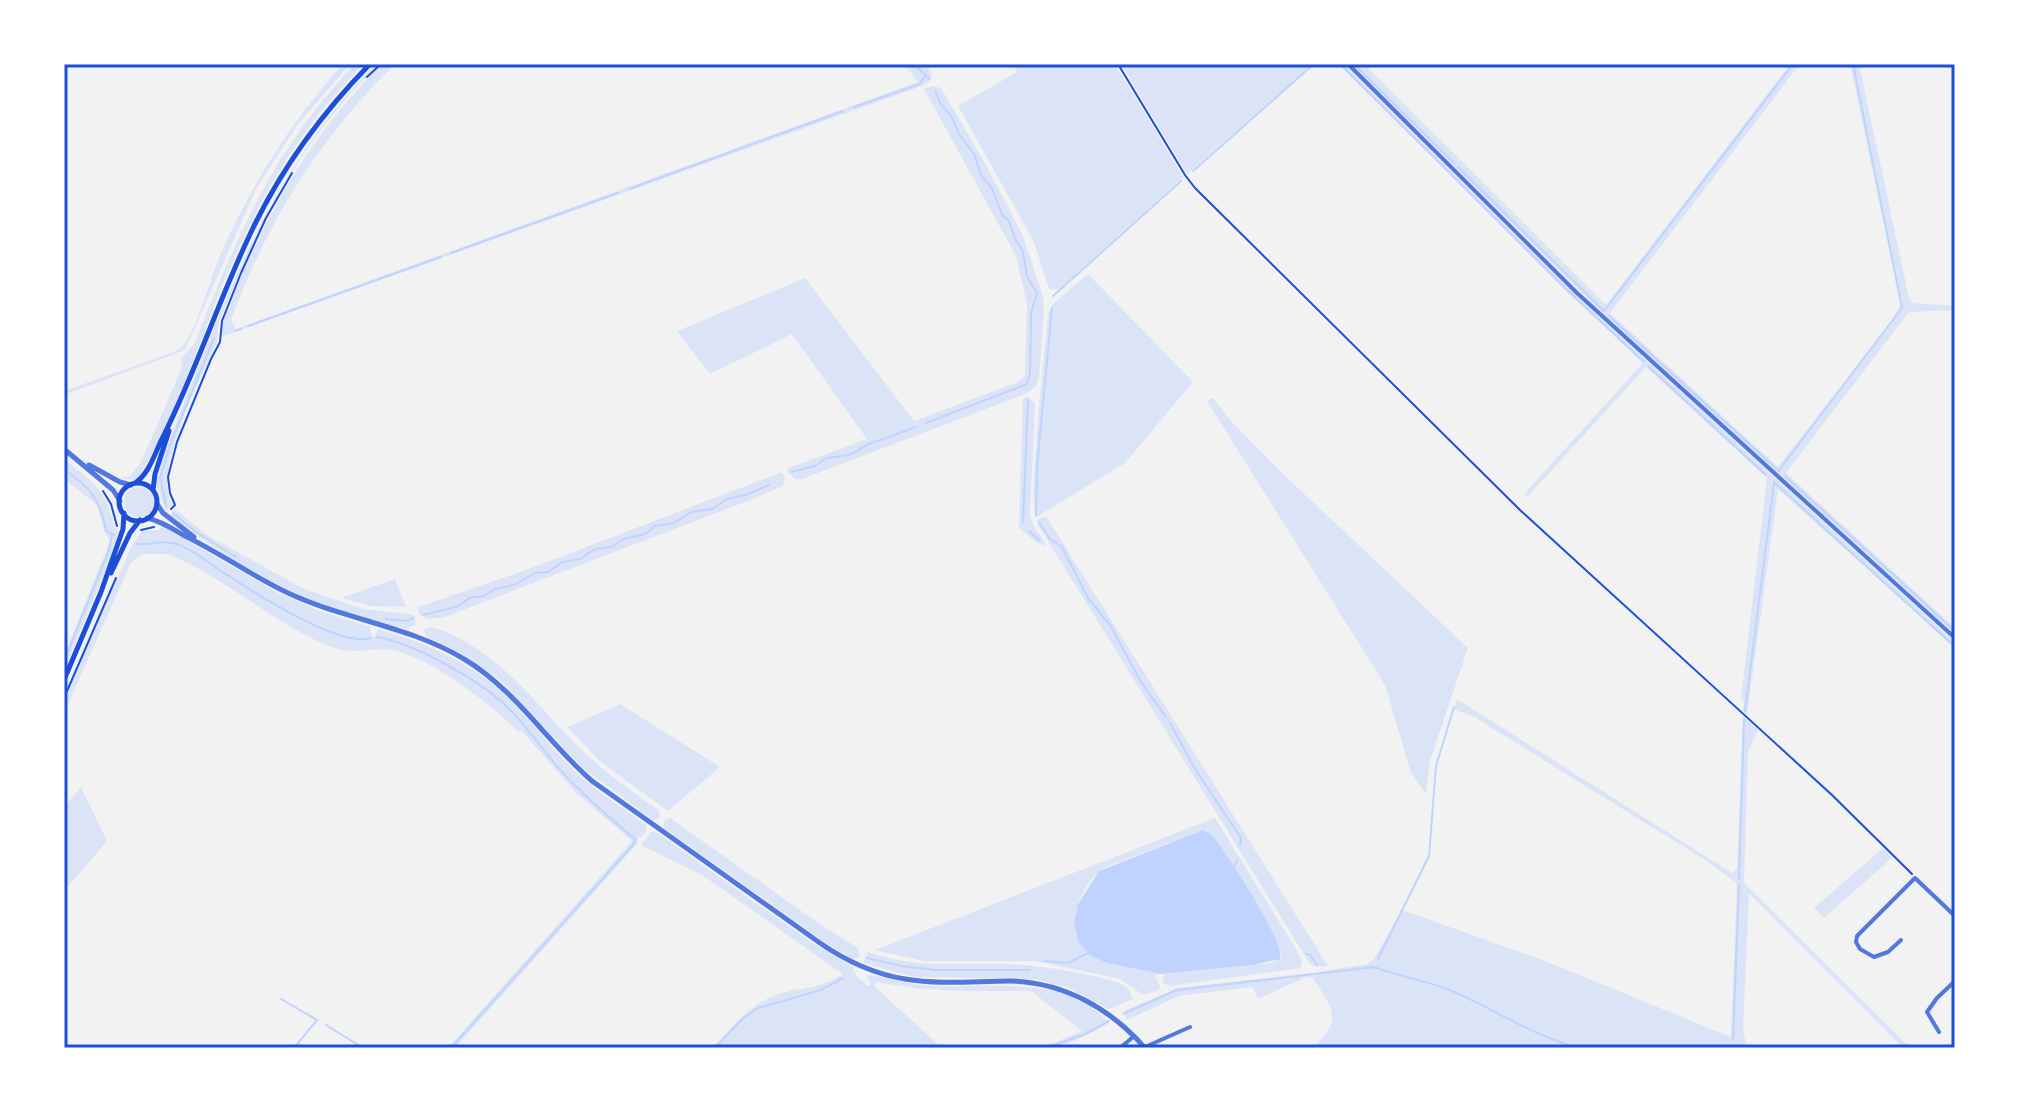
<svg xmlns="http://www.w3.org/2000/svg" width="2019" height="1112" viewBox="0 0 2019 1112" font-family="'Crimson Pro',serif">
	<rect width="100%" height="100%" fill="#f2f2f2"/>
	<path fill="#dbe4f7" d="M343 64H350L298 124 256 189 185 350 64 395V391L174 352 183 346C201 319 208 284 220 255 252 184 291 121 343 64Z
		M355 64H364C321 107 284 156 257 211 244 236 232 262 221 288 208 322 156 466 134 480L118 478 130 476 141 462 181 370 182 357 194 344C237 237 273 149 355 64Z
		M376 64H379C316 126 272 196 238 277 230 297 217 319 217 341 201 379 153 467 172 505L166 511 156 484 163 456C220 314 265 174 376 64Z
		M382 64H395C319 139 268 220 231 320L236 329 918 82 904 64H924L932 74 931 80 922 86 221 337 224 316C264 219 307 138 382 64Z
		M1013 64H1115L1183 177 1059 289H1049L1034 242 958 106 1017 72Z
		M1121 64H1313L1187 174Z
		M1339 64H1344L1584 303 1955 642V648L1778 489 1747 715 1743 711 1744 700 1741 699 1767 478 1646 367 1521 504 1527 497 1524 494 1643 363 1567 292Z
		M1351 64H1364L1606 305 1787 68 1791 64H1800L1610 313 1778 467 1886 328 1901 305 1850 64H1859L1909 298 1913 303 1955 306V310L1909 312 1786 473 1955 628V635L1607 318Z
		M933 86 941 88 986 165 1022 234 1043 296 1044 313 1039 377 1036 386 1028 393 802 479H795L786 469 867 439 792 334 710 374 677 331 805 278 914 421 1018 382 1025 376 1027 304 1016 256 924 89Z
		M1088 274 1193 382 1125 463 1035 518 1033 496 1038 416 1048 314 1052 305Z
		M1029 397 1035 404 1030 514 1033 525 1047 546 1037 543 1019 528 1023 398Z
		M1213 398 1231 421 1281 472 1468 648 1430 761 1426 794 1411 773 1385 685 1207 401Z
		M64 459C92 480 107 491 114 527L119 531 110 560 64 670V656L110 541 105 533 97 505 64 479Z
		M782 472 785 478 783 486 758 497 445 617 428 619 419 614 418 607 526 570Z
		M124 502a15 15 0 1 1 30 0a15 15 0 1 1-30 0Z
		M175 509 207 535 302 588 363 609 409 614 415 616 416 624 406 629C374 620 342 612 312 600 261 579 212 548 170 515Z
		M1046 516 1328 966 1316 967 1310 964 1038 525 1037 520Z
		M162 526 278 593 317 610 370 627 372 637H375L378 629C428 644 474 663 511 701 534 724 553 751 577 773 599 793 623 808 646 825L647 829 641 838 638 837 637 844 455 1048H448L632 841 575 792 521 730 518 732C491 704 434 660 396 651 376 646 354 655 334 648 275 626 225 576 167 554H142L131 563 64 713V701L131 547 142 531 159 530Z
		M395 579 406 607 371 606 341 598Z
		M430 627C442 629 453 635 464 641 518 672 542 713 586 754 608 775 634 793 659 810L660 818 653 820 582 767 499 679 464 655 426 636 424 630Z
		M1457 699 1732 873 1737 869 1743 716 1758 730 1748 752 1744 883 1910 1048H1903L1749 893 1743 1030 1747 1048H1312C1345 1020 1332 1007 1312 977L1304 978 1258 999 1253 987 1179 996 1127 1020 1122 1012 1177 988 1310 973 1313 976 1318 972 1367 964 1373 960 1402 910 1545 961 1731 1037 1737 883 1705 860 1471 715 1454 710Z
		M620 704 720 767 668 811 602 763 567 727Z
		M81 787 107 841 64 891V807Z
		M670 818 821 925 858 948 860 956 853 959 829 945 664 828V821Z
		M1215 818 1296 949 1302 961 1300 968 1170 986 1164 984 1162 978 1165 974 1272 963 1282 956 1259 907 1219 845 1213 836 1200 831 1103 868C1082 885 1072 911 1076 937L1107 963 1162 974 1154 975 1160 986 1159 990 1143 995 1120 979 1035 961H923L875 950Z
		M651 832H656L811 942 853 967 857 977 868 986 871 984 867 978 869 975C889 977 908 985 929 986 990 989 1062 973 1110 1023 1089 1034 1065 1048 1041 1048L1082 1031 1031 991H961L913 988 877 982 874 986 942 1048H712C731 1029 750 1004 776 995 802 986 816 991 843 974L702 875 641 845Z
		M1883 848 1892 858 1824 918 1814 908Z
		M868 952C929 973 972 959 1032 966 1061 969 1094 975 1122 984L1129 989 1133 999 1109 1009 1069 988 1035 979 915 977 863 963Z"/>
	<path fill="#bfd3fe" d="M1203 830 1213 836C1227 855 1285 941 1280 959L1253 965 1162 974 1107 963 1090 955 1078 942 1074 923 1078 904 1099 871Z"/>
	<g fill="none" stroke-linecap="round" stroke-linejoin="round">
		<path stroke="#bfd3fe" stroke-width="2" d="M914 64 929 79
			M1340 64 1565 288 1644 362
			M1354 64 1454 163
			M854 107 920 84 926 74
			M1458 167 1604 311 1793 64
			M1193 171 1314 64
			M629 189 843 111
			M451 253 618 193
			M1053 296 1181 181
			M1609 316 1779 471
			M248 326 441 257
			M236 331 241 329
			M1648 366 1766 475
			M926 423 1027 384 1030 375 1031 313 1037 293 1027 277 1023 251 1016 241 1009 221 1002 215 992 188 981 176 974 154 959 134 952 117 940 103 935 90
			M64 469C90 488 100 498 106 531L114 535
			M1779 470 1902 308 1853 64
			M791 472 815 466 827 458 849 455 869 444 916 427
			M1785 476 1955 631
			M1774 482 1955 647
			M166 506 160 478 170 445 214 338
			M173 513 196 532 236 557
			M1036 515 1037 467 1052 308
			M1023 522 1028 400
			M1039 522 1050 539 1062 547 1088 598 1110 625 1141 682 1166 717
			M1029 531 1039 540
			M137 544C152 545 163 539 179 545 194 550 208 563 221 571 250 590 338 648 370 638
			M423 615 459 606 469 598 484 596 495 589 514 585 535 573 548 572 562 562 580 559 595 549 611 547 624 539 645 534 655 526 674 523 691 512 712 509 727 499 748 494 769 485
			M386 619 407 621 413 618
			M377 637C414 643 479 680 506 706 527 726 543 751 562 772 584 796 610 818 635 839L633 845 451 1048
			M64 661 109 550 112 535
			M1745 711 1774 483
			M1170 723 1195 769 1241 838 1240 845
			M1233 870 1237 860
			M1739 879 1744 720
			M1306 954 1310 955 1317 965
			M867 958 902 966 935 970H1030
			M1378 959 1429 856 1436 766 1454 707
			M1045 961 1068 963 1088 953
			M281 999 317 1020 294 1048
			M1125 1013 1177 990 1374 967C1398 976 1423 980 1447 989 1492 1007 1532 1036 1579 1048
			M326 1025 363 1048
			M1733 1039 1739 885
			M715 1048 743 1018 758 1008 821 990 843 978
			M1046 1048 1085 1034 1109 1021"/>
		<path stroke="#1d4ed8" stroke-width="2" d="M1118 64 1185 175 1195 188 1520 510 1832 795 1912 874
			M367 77 381 64
			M103 491 111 504 117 526
			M171 509 175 505 170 493 168 477 177 442 211 359 220 342 222 321 241 273 266 218 292 173
			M141 530 154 527
			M64 698 116 578"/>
		<path stroke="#5277de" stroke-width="4" d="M1348 64 1577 293 1955 638
			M1901 940 1888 952 1874 957 1860 949 1856 942 1857 936 1915 878 1955 916
			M1939 1032 1927 1012 1937 998 1955 981
			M1145 1047 1190 1027
			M1120 1048 1133 1037"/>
		<path stroke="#5277de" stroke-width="5" d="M64 449 113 490 120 501
			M89 465 120 482 131 485
			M157 504 163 513 194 537
			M147 518C161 521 173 529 185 536 216 551 245 571 276 587 336 619 406 624 464 659 516 690 547 742 592 781L820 943C846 961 874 974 905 979 940 985 975 981 1010 981 1064 982 1111 1009 1145 1048"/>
		<path stroke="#1d4ed8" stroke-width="5" d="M135 483C150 473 155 452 163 437 197 369 220 296 253 228 283 166 322 113 370 64
			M119 502a19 19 0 1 1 38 0a19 19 0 1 1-38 0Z
			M153 490 155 474 169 431
			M111 573 130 533 140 520
			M64 680 101 592 123 529 124 513"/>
	</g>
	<rect width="2019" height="1112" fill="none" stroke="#ffffff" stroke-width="132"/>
	<rect x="66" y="66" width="1887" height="980" fill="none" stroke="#1d4ed8" stroke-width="3"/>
</svg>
